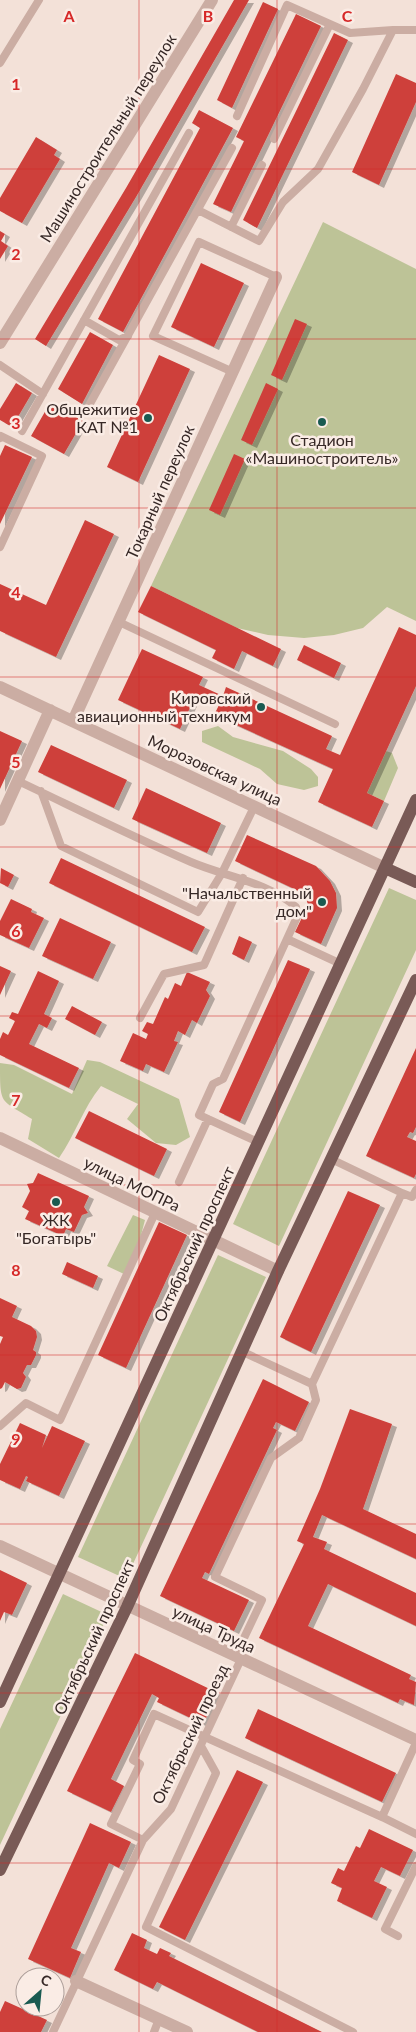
<svg xmlns="http://www.w3.org/2000/svg" width="416" height="2032" viewBox="0 0 416 2032" font-family="Lato,sans-serif">
	<defs>
		<filter id="shadow"><feDropShadow dx="5" dy="3" stdDeviation="0" flood-color="#0004"/></filter>
	</defs>
	<rect width="100%" height="100%" fill="#f3e1d8"/>
	<path fill="#bdc397" d="M323 222 416 269V621L387 607 363 628 334 635 304 638 268 635 237 628 151 586Z
		M218 726 233 737 283 751 311 769 318 777V786L304 790 277 784 260 769 202 742V731Z
		M386 751 392 753 398 768 384 801 367 793Z
		M389 888 416 900V950L279 1246 233 1224Z
		M87 1060 100 1062 179 1099 190 1137 176 1145 156 1143 127 1119 138 1104 101 1086C83 1108 75 1135 59 1158L28 1139 32 1119C0 1099 0 1106 0 1063L14 1065 72 1094Z
		M133 1215 145 1220 140 1239 124 1274 107 1266Z
		M218 1255 266 1277 126 1579 78 1557Z
		M63 1594 108 1615 0 1845V1729Z"/>
	<path fill="#ce403b" filter="url(#shadow)" d="M234 0H249L136 197 46 346 35 339 126 188Z
		M263 2 278 9 232 108 217 100Z
		M296 14 321 26 231 212 213 204 244 141 236 137Z
		M334 33 348 40 257 228 243 220Z
		M396 74 416 83V102L379 185 352 172Z
		M199 110 233 128 123 332 98 319 200 128 192 123Z
		M36 137 57 150 54 155 60 159 22 223 0 211V198Z
		M0 231 5 234 1 241 8 246 0 259Z
		M201 263 244 283 214 347 171 327Z
		M295 319 307 324 282 380 271 375Z
		M90 332 113 345 82 404 58 389Z
		M159 355 190 369 138 482 107 467Z
		M16 383 32 393 12 427 0 420V409Z
		M266 383 278 389 252 445 241 440Z
		M50 403 83 421 64 454 31 436Z
		M5 445 32 457 0 524V456Z
		M234 454 245 459 220 515 209 510Z
		M85 520 114 534 56 657 0 631V584L46 605Z
		M151 586 281 649 273 666 242 651 234 669 212 658 216 650 138 612Z
		M399 627 416 635V686L367 793 384 801 372 827 318 802 333 769 214 715 219 705 196 695 180 729 118 700 142 649 203 677 199 685 223 696 226 687 332 736 326 749 340 755Z
		M304 645 341 663 334 678 297 660Z
		M0 731 22 741 0 789Z
		M51 745 127 780 114 808 38 772Z
		M146 788 221 823 207 853 132 819Z
		M247 835 316 866 330 881 336 893 337 908 321 944 295 932 308 905 305 894 235 861Z
		M61 858 205 927 192 952 49 883Z
		M1 868 14 875 8 887 0 883Z
		M11 899 32 909 31 912 44 918 29 948 0 935V921Z
		M60 918 111 942 93 979 42 956Z
		M239 936 252 942 244 960 232 954Z
		M288 960 310 969 240 1122 219 1112Z
		M0 966 11 971 0 995Z
		M38 971 59 981 44 1014 52 1018 47 1028 39 1024 29 1044 79 1068 69 1088 0 1055V1039L3 1032 8 1035 15 1021 9 1018 12 1012 18 1014Z
		M187 972 210 982 206 990 210 996 197 1023 192 1020 185 1035 178 1031 174 1041 178 1042 164 1072 146 1064 143 1071 120 1061 133 1033 146 1039 148 1034 142 1031 147 1022 153 1024 165 997 168 999 175 983 181 986Z
		M72 1006 102 1022 95 1035 65 1019Z
		M416 1048V1127L413 1133 410 1132 407 1137 416 1141V1174L414 1178 366 1156Z
		M89 1111 167 1149 154 1176 75 1138Z
		M38 1173 89 1196 84 1207 88 1213 82 1215 74 1232 66 1229 63 1236 25 1219 29 1211 22 1207 30 1191 27 1184 33 1183Z
		M348 1191 380 1205 311 1352 280 1337Z
		M159 1222 187 1235 126 1368 98 1355Z
		M67 1262 98 1276 93 1288 62 1274Z
		M0 1298 17 1306 12 1317 31 1326 36 1331 37 1337 33 1350 36 1352V1355L31 1365H27L23 1373 26 1377 21 1388 17 1389 5 1382 2 1388 0 1389V1344L3 1337 0 1336Z
		M263 1379 309 1402 295 1431 276 1422 273 1428 277 1430 209 1574 205 1572 202 1578 249 1600 234 1631 160 1596Z
		M350 1409 392 1424 363 1509 416 1534V1559L322 1515 313 1537 327 1542 324 1549 416 1593V1626L328 1584 308 1626 411 1675 409 1679 416 1682 414 1705 400 1699 398 1703 259 1638 304 1544 297 1541 320 1489Z
		M20 1423 46 1435 42 1448 52 1426 85 1441 59 1496 26 1481 28 1477 26 1476 20 1489 0 1480V1464Z
		M0 1570 27 1583 12 1615 4 1612 0 1621Z
		M135 1653 218 1693 203 1724 157 1702 159 1698 152 1694 111 1779 124 1786 111 1812 67 1791Z
		M258 1709 396 1773 382 1802 245 1738Z
		M237 1770 263 1782 185 1940 159 1927Z
		M90 1823 131 1842 119 1868 109 1863 71 1948 81 1952 70 1978 28 1959Z
		M369 1829 413 1850 400 1876 381 1867 374 1881 387 1887 372 1918 337 1901 342 1888 331 1883 338 1868 344 1871 356 1846 360 1848Z
		M132 1933 147 1940 144 1948 157 1954 160 1948 171 1953 169 1956 322 2032H258L157 1982 153 1989 114 1970Z
		M5 2001 47 2020 41 2032H0V2012Z"/>
	<g fill="none" stroke-linecap="round" stroke-linejoin="round">
		<path stroke="#cbada3" stroke-width="8" d="M0 63 39 0
			M237 116 287 5 350 33 393 30
			M274 139 330 24
			M198 210 259 241 283 202 318 169 363 89 393 30H416
			M231 227 262 165
			M84 320 119 340 128 336
			M0 365 43 394
			M233 372 153 336 199 242 276 277
			M87 409 232 148
			M22 431 189 133
			M0 438 1 436 42 456 0 547
			M119 622 335 724
			M18 781C75 808 133 837 191 862 226 877 266 881 296 907L297 917 223 1079 213 1084 199 1115 258 1142
			M41 791 61 846 198 912 222 873 254 807
			M287 939 341 964
			M140 1018 164 974 204 965 243 878
			M179 1182 208 1119
			M402 1193 412 1197 416 1190
			M241 1351 312 1384 402 1193 331 1159
			M0 1426 26 1403 60 1420 155 1213
			M235 1657 262 1600 215 1577 271 1458 299 1438 316 1400 312 1384
			M201 1746 216 1773 146 1927 353 2032
			M382 1817 416 1834
			M143 1840 111 1824 140 1764 133 1760 154 1714 382 1817 416 1743
			M398 1936 385 1929 416 1866
			M53 2032 143 1840 171 1809 241 1659
			M154 2032 159 2019"/>
		<path stroke="#cbada3" stroke-width="12" d="M0 343 212 0
			M0 687 385 868
			M73 721 276 277
			M0 820 50 710
			M0 1138 278 1271
			M0 1546 416 1740
			M76 1981 187 2032"/>
		<path stroke="#795a56" stroke-width="12" d="M385 868 416 882
			M0 1702 416 800
			M0 1870 127 1607 278 1271 416 980"/>
	</g>
	<path fill="none" stroke="#d62828" stroke-width="1" stroke-opacity="0.55" d="M139 0V2032M277 0V2032M0 169H416M0 339H416M0 508H416M0 677H416M0 847H416M0 1016H416M0 1185H416M0 1355H416M0 1524H416M0 1693H416M0 1863H416"/>
	<g fill="#195a51" stroke="#faece5" stroke-width="2">
		<circle cx="148" cy="418" r="5"/>
		<circle cx="322" cy="422" r="5"/>
		<circle cx="261" cy="707" r="5"/>
		<circle cx="322" cy="902" r="5"/>
		<circle cx="56" cy="1202" r="5"/>
	</g>
	<g text-anchor="middle" stroke-width="5" stroke-linejoin="round" paint-order="stroke">
		<g font-size="16" fill="#362826" stroke="#faece5">
			<text transform="translate(108 138) rotate(-58)" y="6">Машиностроительный переулок</text>
			<text transform="translate(160 492) rotate(-66)" y="6">Токарный переулок</text>
			<text transform="translate(215 770) rotate(25)" y="6">Морозовская улица</text>
			<text transform="translate(132 1184) rotate(26)" y="6">улица МОПРа</text>
			<text transform="translate(194 1244) rotate(-65)" y="6">Октябрьский проспект</text>
			<text transform="translate(214 1629) rotate(25)" y="6">улица Труда</text>
			<text transform="translate(94 1637) rotate(-65)" y="6">Октябрьский проспект</text>
			<text transform="translate(190 1734) rotate(-64)" y="6">Октябрьский проезд</text>
		</g>
		<g font-size="16" fill="#362826" stroke="#faece5" text-anchor="end">
			<text x="138" y="415">Общежитие<tspan x="138" dy="18">КАТ №1</tspan></text>
			<text x="322" y="446" text-anchor="middle">Стадион<tspan x="322" dy="18">«Машиностроитель»</tspan></text>
			<text x="251" y="704">Кировский<tspan x="251" dy="18">авиационный техникум</tspan></text>
			<text x="312" y="899">"Начальственный<tspan x="312" dy="18">дом"</tspan></text>
			<text x="56" y="1226" text-anchor="middle">ЖК<tspan x="56" dy="18">"Богатырь"</tspan></text>
		</g>
	</g>
	<g font-size="16" text-anchor="middle" font-weight="bold" fill="#d62828" stroke="#faece5" stroke-width="5" stroke-linejoin="round" paint-order="stroke">
		<text x="69" y="22">A</text>
		<text x="208" y="22">B</text>
		<text x="347" y="22">C</text>
		<text x="16" y="90">1</text>
		<text x="16" y="260">2</text>
		<text x="16" y="429">3</text>
		<text x="16" y="598">4</text>
		<text x="16" y="768">5</text>
		<text x="16" y="937">6</text>
		<text x="16" y="1106">7</text>
		<text x="16" y="1276">8</text>
		<text x="16" y="1445">9</text>
	</g>
	<g transform="translate(40 1992) rotate(27)"><circle r="24" fill="#faece5" stroke="#ac9e99"/>
	<path d="M0-4L9 19L0 12L-9 19Z" fill="#195a51"/>
	<text y="-8" font-size="14" font-weight="bold" text-anchor="middle" fill="#362826">С</text>
	</g>
</svg>
